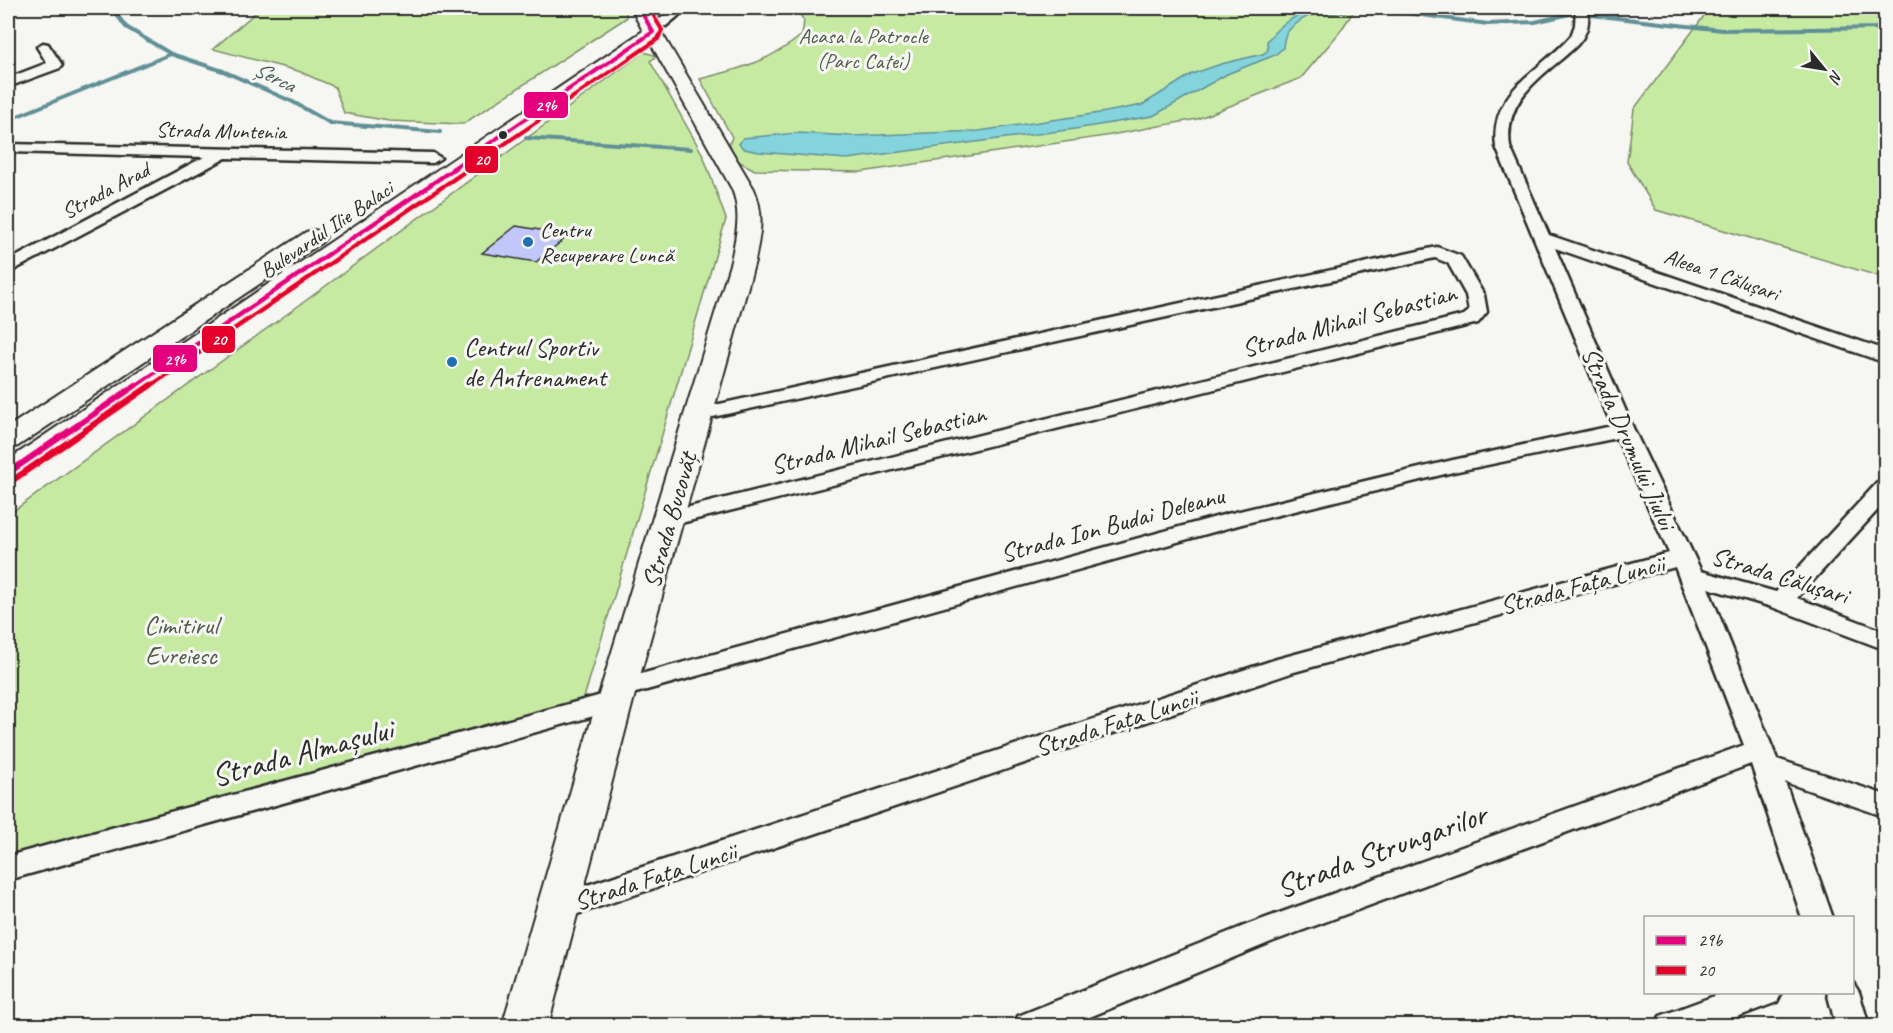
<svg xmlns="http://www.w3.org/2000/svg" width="1893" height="1033" viewBox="0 0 1893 1033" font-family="Caveat,sans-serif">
	<rect width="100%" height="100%" fill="#f6f6f2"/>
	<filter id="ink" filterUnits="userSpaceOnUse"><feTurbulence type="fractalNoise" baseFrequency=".0167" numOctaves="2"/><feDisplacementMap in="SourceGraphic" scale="12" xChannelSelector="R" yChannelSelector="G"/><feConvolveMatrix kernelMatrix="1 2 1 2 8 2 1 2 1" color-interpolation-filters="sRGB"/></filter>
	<g filter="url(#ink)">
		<path fill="#c7eaa3" stroke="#798a67" stroke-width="1.5" d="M261 8H626V18L463 124 389 121 344 113 335 87 298 71 213 49Z
			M796 8H1356L1339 33 1301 78 1197 119 1105 136 861 172 755 170 732 158 729 145 732 137 700 79C739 69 769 62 802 35L804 21Z
			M1710 8H1885V278L1656 210 1627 162 1634 109Z
			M644 52 657 56 650 61 703 155 726 219 581 708 8 866V515L308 299Z"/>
		<path fill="#83d4dd" stroke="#609096" stroke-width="1.5" d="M1326 8H1346L1351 10C1329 18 1318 6 1296 24 1286 31 1284 36 1283 48L1275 55 1227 74 1153 116 1075 129 847 159 759 152 744 149 739 144 743 138 797 133 853 136 979 131 1106 112 1142 105 1192 74 1221 64 1263 54 1268 50 1267 41C1285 18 1298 14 1326 8Z"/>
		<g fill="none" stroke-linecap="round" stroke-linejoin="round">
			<path stroke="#609096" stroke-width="4" d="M112 8 126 27 171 54 223 71 293 102 330 123 440 132
				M1351 10 1399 12 1488 24 1535 22 1570 14
				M1591 15 1722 30 1886 28
				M8 120 171 54
				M526 138 691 149"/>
		</g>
		<path fill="#c1c7f9" stroke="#2b2b2b" stroke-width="1.5" d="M516 226 540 230 544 228 573 232 536 262 482 253Z"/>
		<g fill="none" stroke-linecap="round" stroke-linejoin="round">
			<g stroke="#2b2b2b" stroke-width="5">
				<path id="street" d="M675 8H688L666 26H658L656 23 658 20Z
					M1576 8H1588C1588 16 1589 24 1586 31 1582 42 1573 49 1565 56 1534 82 1504 103 1510 147L1549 235 1886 350V363L1555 248 1634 430 1701 571 1776 592 1878 482 1886 481V501L1797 598 1886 632V650L1772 607 1708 588 1777 759 1886 795V817L1785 782 1833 918H1802L1751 764 1271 942 1068 1026H1014L1018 1016 1249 924 1744 745 1675 567 1294 672 557 921 546 917 542 908 546 899 557 895 1277 659 1669 553 1617 438 1453 472 1242 524 625 696 628 701 624 708 615 710 8 880V856L609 693 606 689 610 683 619 680 1227 514 1453 460 1612 426 1496 147C1489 90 1540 72 1571 36L1575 25Z
					M43 43 48 44 62 65 60 68 8 87V78L47 63 37 47Z
					M8 144 433 153 441 158 433 163 226 158 8 273V261L204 157 8 152Z
					M1437 247 1461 256 1484 295 1487 312 1478 323 669 526 661 524 658 519 661 514 1464 315 1469 311 1466 295 1448 263 1435 258 699 420 692 418 689 414 692 410Z
					M1852 981 1859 992 1869 1026H1836L1827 992H1852Z
					M1725 992H1782L1777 1002 1713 1026H1656L1660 1016Z"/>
			</g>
			<g stroke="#2b2b2b" stroke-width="4">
				<path id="secondary" d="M631 8H647L754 189C765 216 760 233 755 261L633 701 548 1026H502L597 701 731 261C736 235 742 215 732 189L650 42 19 479 8 482V460L643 31Z
					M314 230 322 232 326 237 322 242 18 446 8 449V427L306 232Z"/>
			</g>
			<use href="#street" fill="#f6f6f2" fill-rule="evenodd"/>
			<use href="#secondary" fill="#f6f6f2" fill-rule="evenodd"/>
			<g stroke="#f6f6f2" stroke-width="7">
				<path id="bus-1-far2" d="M452 169 653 32 639 8"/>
			</g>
			<g stroke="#f6f6f2" stroke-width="8">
				<path id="bus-1-far1" d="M134 387 455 168"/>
			</g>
			<g stroke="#f6f6f2" stroke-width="10">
				<path id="bus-1" d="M8 473 136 385"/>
			</g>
			<g stroke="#f6f6f2" stroke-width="7">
				<path id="bus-2-far2" d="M468 169 658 39 662 30 649 8"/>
			</g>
			<g stroke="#f6f6f2" stroke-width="8">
				<path id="bus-2-far1" d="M149 387 470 168"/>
			</g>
			<g stroke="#f6f6f2" stroke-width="10">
				<path id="bus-2" d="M13 480 151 385"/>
			</g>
			<use href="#bus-1-far2" stroke="#e5007d" stroke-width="4"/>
			<use href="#bus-1-far1" stroke="#e5007d" stroke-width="4.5"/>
			<use href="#bus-1" stroke="#e5007d" stroke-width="6"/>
			<use href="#bus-2-far2" stroke="#e4002b" stroke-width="4"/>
			<use href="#bus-2-far1" stroke="#e4002b" stroke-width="4.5"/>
			<use href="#bus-2" stroke="#e4002b" stroke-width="6"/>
		</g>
	</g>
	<circle fill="#2b2b2b" stroke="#f6f6f2" stroke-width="2" cx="503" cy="135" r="5"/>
	<g fill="#1f6fb2" stroke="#f6f6f2" stroke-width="2">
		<circle cx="528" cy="242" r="6"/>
		<circle cx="452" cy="362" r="6"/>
	</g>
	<g text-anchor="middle" stroke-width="6" stroke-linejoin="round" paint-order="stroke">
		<g font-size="22" fill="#525b49" stroke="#f6f6f2">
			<text x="863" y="43">Acasa la Patrocle<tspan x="863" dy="25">(Parc Catei)</tspan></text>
		</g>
		<g font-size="22" font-style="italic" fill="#415558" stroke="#f6f6f2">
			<text transform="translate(275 76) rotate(26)" y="8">Șerca</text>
		</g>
		<g font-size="22" fill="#2b2b2b" stroke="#f6f6f2">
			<text transform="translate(221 130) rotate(1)" y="8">Strada Muntenia</text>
			<text transform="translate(105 190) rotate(-28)" y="8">Strada Arad</text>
			<text transform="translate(326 229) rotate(-34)" y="8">Bulevardul Ilie Balaci</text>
			<text transform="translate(1722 274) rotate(19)" y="8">Aleea 1 Călușari</text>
		</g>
		<g font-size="22" fill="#2b2b2b" stroke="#f6f6f2" text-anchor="start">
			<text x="540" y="237">Centru<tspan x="540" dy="25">Recuperare Luncă</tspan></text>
		</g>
		<g font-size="26" fill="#2b2b2b" stroke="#f6f6f2">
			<text transform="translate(1349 320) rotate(-15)" y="9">Strada Mihail Sebastian</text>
			<text transform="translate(1629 438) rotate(66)" y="9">Strada Drumului Jiului</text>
			<text transform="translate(878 439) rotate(-14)" y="9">Strada Mihail Sebastian</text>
			<text transform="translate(669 520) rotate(-74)" y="9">Strada Bucovăț</text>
			<text transform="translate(1112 524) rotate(-15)" y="9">Strada Ion Budai Deleanu</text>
			<text transform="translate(1780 575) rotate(17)" y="9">Strada Călușari</text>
			<text transform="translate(1582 584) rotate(-15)" y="9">Strada Fața Luncii</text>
			<text transform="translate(1116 722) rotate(-18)" y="9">Strada Fața Luncii</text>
			<text transform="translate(655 876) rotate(-18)" y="9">Strada Fața Luncii</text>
		</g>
		<g font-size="26" fill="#2b2b2b" stroke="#f6f6f2" text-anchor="start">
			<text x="464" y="356">Centrul Sportiv<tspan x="464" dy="30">de Antrenament</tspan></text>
		</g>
		<g font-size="26" fill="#525b49" stroke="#f6f6f2">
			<text x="181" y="634">Cimitirul<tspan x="181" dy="30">Evreiesc</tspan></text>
		</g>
		<g font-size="32" fill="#2b2b2b" stroke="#f6f6f2">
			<text transform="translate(302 752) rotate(-15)" y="11">Strada Almașului</text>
			<text transform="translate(1381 850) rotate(-20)" y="11">Strada Strungarilor</text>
		</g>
	</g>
	<g stroke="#f6f6f2" stroke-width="2">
		<rect x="523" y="91" width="46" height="28" rx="6" fill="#e5007d"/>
		<rect x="464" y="145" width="35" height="29" rx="6" fill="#e4002b"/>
		<rect x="201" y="325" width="35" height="29" rx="6" fill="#e4002b"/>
		<rect x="152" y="344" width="46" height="29" rx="6" fill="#e5007d"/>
	</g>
	<g font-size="16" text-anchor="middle" font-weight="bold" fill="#fff">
		<text x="546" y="111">29b</text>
		<text x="482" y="165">20</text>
		<text x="219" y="345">20</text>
		<text x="175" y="365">29b</text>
	</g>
	<rect width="1893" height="1033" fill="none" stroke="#f6f6f2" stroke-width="30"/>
	<rect x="15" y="15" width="1863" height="1003" fill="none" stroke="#2b2b2b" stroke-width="2" filter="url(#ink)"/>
	<rect x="1644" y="916" width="210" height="78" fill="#f6f6f2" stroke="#a5a5a2" stroke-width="1.5"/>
	<rect x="1656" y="936" width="30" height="9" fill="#e5007d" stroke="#a5a5a2" stroke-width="1.5"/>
	<text x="1698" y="946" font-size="18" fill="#2b2b2b">29b</text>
	<rect x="1656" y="966" width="30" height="9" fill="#e4002b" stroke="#a5a5a2" stroke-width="1.5"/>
	<text x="1698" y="976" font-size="18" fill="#2b2b2b">20</text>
	<g transform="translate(1824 69) rotate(120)" stroke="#f6f6f2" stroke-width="4.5" paint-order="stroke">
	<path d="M0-4.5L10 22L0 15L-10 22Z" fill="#2b2b2b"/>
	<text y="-9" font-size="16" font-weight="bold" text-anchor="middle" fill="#2b2b2b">N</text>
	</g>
</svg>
